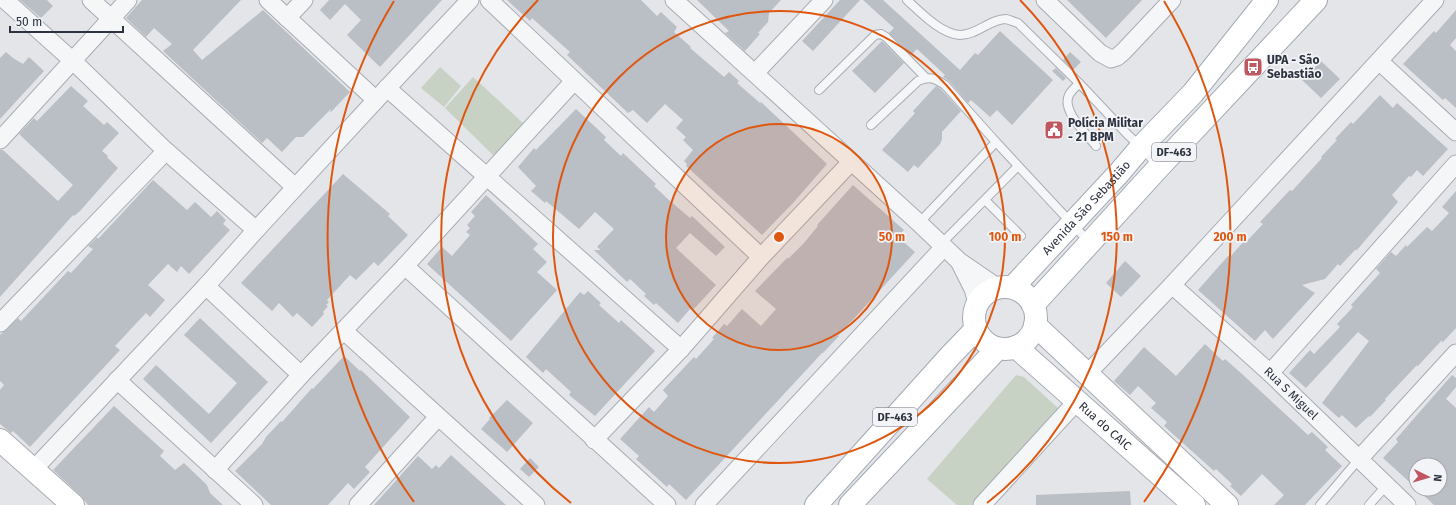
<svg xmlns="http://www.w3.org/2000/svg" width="1456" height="505" viewBox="0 0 1456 505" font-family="'Fira Sans',sans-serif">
	<rect width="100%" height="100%" fill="#e3e5e9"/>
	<path fill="#c7d2c5" d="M440 67 461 86 444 107 421 88Z
		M473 77 523 123 494 156 445 108Z
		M1016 375 1024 377 1059 409 974 505H957L927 479Z"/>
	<path fill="#babec5" d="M20 0H47L53 6 41 18Z
		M142 0H241L193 50 202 60 263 10 350 92 330 113 331 109 303 137H296L282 152 267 138 262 143 163 51 172 44 154 28 146 37 126 18Z
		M329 0H442L380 67 347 35 361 20 345 4 330 20 320 10Z
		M507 0H641L657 16 661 12 677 27 674 32 691 47 690 48 724 77 729 72 739 81 737 83 760 103 761 102 827 164 793 203 762 235 686 166 687 164 684 161 693 150 683 140 686 137 676 128 683 120 665 104 647 123 633 110 628 113 567 55 570 52 532 18 530 21Z
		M697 0H781L769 13 768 22 758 33 760 34 745 51 725 33 729 31Z
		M840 0H860L813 51 802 41Z
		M863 0H883L960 70 975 53 978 55 1000 31 1053 80 1012 125 997 110 990 117 971 100 968 103 949 81 943 77 945 75 917 49 911 55 889 33 894 28Z
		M1067 0H1142L1106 38Z
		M1456 10V38L1450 45 1456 51V108L1445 98 1443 100 1403 64 1434 31 1436 33Z
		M882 41 904 63 875 93 852 71Z
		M6 52 13 58 23 64 29 57 44 71 0 119V58Z
		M1070 52 1081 62 1073 70 1063 60Z
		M1321 61 1340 79 1321 98 1302 80Z
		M1056 68 1066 78 1063 81 1052 71Z
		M71 86 88 101 83 106 104 125 107 122 119 133 102 151 108 156 107 157 118 168 80 211 74 216 73 215 0 297V150H3L58 201 73 185 19 134 34 118 37 121Z
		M936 86 941 89 961 111 942 132V139L940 144 918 168 914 165 908 172 882 150 915 113 913 111Z
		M1380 95 1393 108 1397 103 1448 149 1423 176 1417 170 1411 177 1409 176 1392 195 1398 202 1357 250H1355L1340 266 1338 264 1325 279 1302 285 1315 293 1273 339 1265 330 1255 341 1198 290 1228 256 1230 257 1245 240 1246 242 1263 224 1260 222 1290 190 1292 191 1322 158 1321 157 1337 140 1335 139 1351 122 1353 124Z
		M576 109 606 137 604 140 621 156 623 153 656 184 654 186 670 201 690 218 692 216 725 247 716 256 690 233 676 248 716 285 693 310 691 308 678 323 656 303 654 305 644 296 646 294 630 279 627 282 594 250H601L597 247 614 229 595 212 579 229 546 201 545 203 531 191 536 186 518 167 534 148 536 150Z
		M343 174 390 214 388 216 408 235 378 266 374 262 356 280 350 275 327 300 329 302 326 305 328 306 323 312 324 314 312 327 297 313 293 317 279 303 272 311 241 283Z
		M153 180 187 210 195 202 211 217 217 211 226 220 223 224 230 230 189 274 181 266 177 272 168 264 148 285 165 300 150 317 146 313 115 346 120 350 30 447 13 431 11 433 0 424V390L4 385 0 381V335L18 318 21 321 68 271 71 273 93 249 88 246 97 237 98 239Z
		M853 185 904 230 898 237 915 252 838 336H839L823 353H822L686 500 669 484 667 487 636 459 639 456 620 439 649 407 654 412 668 396 663 390 694 357 696 359 714 339 712 338 724 324 727 326 742 309 761 326 776 309 755 291 787 258H789L804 243 818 226 817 225Z
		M1456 191V328L1442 343V340L1417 367V365L1385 399 1386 400 1370 417 1369 416 1356 428 1342 415 1339 418 1322 403 1369 341 1358 332 1306 388 1289 373 1310 350 1314 354 1340 327 1337 324 1353 307 1351 305 1380 273 1376 269 1391 252 1396 256 1406 245 1407 247 1427 227 1432 231 1449 213 1442 207Z
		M486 195 538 244 533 249 547 262 537 272 557 290 511 341 427 264 442 247 452 256 470 235 466 232 470 228 467 225 475 216 471 212Z
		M1125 261 1141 276 1121 297 1106 283Z
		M588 291 601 303 599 305 619 323 621 320 655 351 595 416 569 395 571 392 546 369 543 373 526 357 580 292 584 295Z
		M200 318 268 382 211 443 143 379 156 365 209 414 237 383 184 335Z
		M1205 344 1223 361 1225 359 1242 374 1308 435 1312 432 1328 447 1325 450 1342 466 1305 505H1274L1284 495 1262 474 1241 496 1230 486 1232 484 1216 469 1214 471 1164 426 1167 422 1151 408 1156 403 1138 386 1130 395 1114 381 1144 347 1176 376Z
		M344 356 360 371 361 370 410 417 365 467 370 472 354 489 348 483 328 505H271L235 471 262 444 266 437 281 421 282 422 312 388 313 389Z
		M1452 375 1456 378V387L1446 399 1456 408V505H1434L1417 489H1440V465H1416V488L1383 458 1398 442 1396 439Z
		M507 400 533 423 507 452 481 429 490 419 489 418Z
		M114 406 164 451 160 456 175 470 184 463 207 485 210 493 223 505H88L81 496 53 470Z
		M451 455 506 505H374L418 456 432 469 436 465 439 468Z
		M530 458 539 467 529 477 520 469Z
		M1130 491 1131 505H1036V495Z"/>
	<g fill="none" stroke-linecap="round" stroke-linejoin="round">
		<g stroke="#a8acb3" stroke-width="10">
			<path id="lane" d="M907 0C920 12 941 34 960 35 977 35 990 19 1006 19 1010 20 1014 22 1018 23L1079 83
				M819 90 875 35 881 34 886 37 926 78
				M871 125 918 81C930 76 934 78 945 85L996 142
				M1096 146C1087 134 1061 111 1069 95 1071 91 1076 87 1079 83L1128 135 1141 147 1159 167
				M985 200 1021 236
				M919 223 996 142 1089 242
				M941 244 1018 166
				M1320 505 1359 459
				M1369 505 1386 486"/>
		</g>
		<g stroke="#a8acb3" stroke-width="19">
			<g id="street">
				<path d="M5 0 73 61 166 151 256 230"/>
				<path d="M91 0 295 187"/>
				<path d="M268 0 376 100"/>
				<path d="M489 0 761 257"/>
				<path d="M674 0 919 223 959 261 997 287"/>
				<path d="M1045 0 1100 53 1111 59 1117 57 1123 52 1172 0"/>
				<path d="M287 18 304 0"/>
				<path d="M1379 61 1456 132"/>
				<path d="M755 73 824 0"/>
				<path d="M387 88 681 349"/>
				<path d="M0 140 128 0"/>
				<path d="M960 263 973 289 977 303"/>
				<path d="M405 266 667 505"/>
				<path id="s1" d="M1172 285 1270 373 1407 505"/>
				<path d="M206 286 301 375"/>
				<path d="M0 323 166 151"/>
				<path d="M344 331 536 505"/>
				<path d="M1270 373 1456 164"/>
				<path d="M1087 374 1172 285 1435 0"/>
				<path d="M117 380 254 505"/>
				<path d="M594 440 681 349 761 257 851 162"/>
				<path d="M1359 459 1456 353"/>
				<path d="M33 470 206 286 256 230 387 88 470 0"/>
				<path d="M215 470 301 375 405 266 574 81"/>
				<path d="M358 505 438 417"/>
				<path d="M704 505 944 247"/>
				<path d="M982 505 1077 401"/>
			</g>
		</g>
		<g stroke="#a8acb3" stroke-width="24">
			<g id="secondary">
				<path d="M1035 325 1227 505"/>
				<path id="s2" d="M1016 347 1194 505"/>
				<path d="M0 440 73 505"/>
			</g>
		</g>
		<g stroke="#a3a9b4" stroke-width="24">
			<g id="primary">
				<circle cx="1005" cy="318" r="31"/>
				<path id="s3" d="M1013 287 1119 173 1141 147 1193 93 1267 0"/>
				<path d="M1033 305 1159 167 1316 0"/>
				<path d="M816 505 950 356 975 330"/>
				<path d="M850 505 997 349"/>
			</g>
		</g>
		<use href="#lane" stroke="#f5f6f8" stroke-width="8"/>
		<use href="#street" stroke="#f5f6f8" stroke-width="17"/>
		<use href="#secondary" stroke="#fff" stroke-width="22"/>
		<use href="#primary" stroke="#fff" stroke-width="22"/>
	</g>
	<circle cx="779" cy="237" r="113" fill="#df570f" fill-opacity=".12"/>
	<g fill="none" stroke="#df570f" stroke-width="2">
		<circle cx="779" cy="237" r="113"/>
		<circle cx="779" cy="237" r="226"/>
		<path d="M571 503A338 338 0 0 1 538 0M1020 0A338 338 0 0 1 987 503"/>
		<path d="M414 502A451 451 0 0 1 394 1M1164 1A451 451 0 0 1 1144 502"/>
	</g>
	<defs>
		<g id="bus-square" transform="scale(1)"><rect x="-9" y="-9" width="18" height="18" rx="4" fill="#c05660" stroke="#f2f4f7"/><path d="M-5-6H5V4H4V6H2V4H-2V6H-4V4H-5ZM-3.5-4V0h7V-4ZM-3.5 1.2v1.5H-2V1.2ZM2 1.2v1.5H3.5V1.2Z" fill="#fff"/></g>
		<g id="civic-square" transform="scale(1)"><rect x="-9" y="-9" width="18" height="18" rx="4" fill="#c05660" stroke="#f2f4f7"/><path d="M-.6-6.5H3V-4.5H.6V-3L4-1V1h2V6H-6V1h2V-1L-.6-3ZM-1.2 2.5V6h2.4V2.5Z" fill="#fff"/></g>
	</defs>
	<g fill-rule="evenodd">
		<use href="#bus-square" x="1253" y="67"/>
		<use href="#civic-square" x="1054" y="130"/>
	</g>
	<g text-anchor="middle" stroke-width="3.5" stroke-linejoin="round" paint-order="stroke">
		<g fill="#f2f4f7" stroke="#676c76" stroke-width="1">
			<rect x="1152" y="143" width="44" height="18" rx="3"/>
			<rect x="873" y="408" width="44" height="18" rx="3"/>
		</g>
		<g font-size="11" font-weight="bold" fill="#2c323f">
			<text x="1174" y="156">DF-463</text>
			<text x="895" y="421">DF-463</text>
		</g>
		<g font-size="12" font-weight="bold" fill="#2c323f" stroke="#f2f4f7" text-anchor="start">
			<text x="1267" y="64">UPA - São<tspan x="1267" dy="14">Sebastião</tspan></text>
			<text x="1068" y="127">Polícia Militar<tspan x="1068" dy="14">- 21 BPM</tspan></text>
		</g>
		<g font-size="12" fill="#2c323f" stroke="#f2f4f7">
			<text dy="4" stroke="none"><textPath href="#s3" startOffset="108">Avenida São Sebastião</textPath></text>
			<text dy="4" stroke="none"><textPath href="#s1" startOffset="161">Rua S Miguel</textPath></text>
			<text dy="4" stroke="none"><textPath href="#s2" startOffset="119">Rua do CAIC</textPath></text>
		</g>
	</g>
	<circle cx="779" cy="237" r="6" fill="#df570f" stroke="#f2f4f7" stroke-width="2"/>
	<g font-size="12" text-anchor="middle" font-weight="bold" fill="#df570f" stroke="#f2f4f7" stroke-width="3.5" stroke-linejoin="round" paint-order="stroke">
		<text x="892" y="241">50 m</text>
		<text x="1005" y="241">100 m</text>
		<text x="1117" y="241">150 m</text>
		<text x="1230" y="241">200 m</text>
	</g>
	<g transform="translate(1428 477) rotate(95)"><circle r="19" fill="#f2f4f7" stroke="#a3a6ad"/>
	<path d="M0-3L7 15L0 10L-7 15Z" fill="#c05660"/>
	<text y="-6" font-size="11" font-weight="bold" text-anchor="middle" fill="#2c323f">N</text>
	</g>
	<path d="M10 26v6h113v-6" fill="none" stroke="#2c323f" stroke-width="2"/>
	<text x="16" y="26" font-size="12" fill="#2c323f" stroke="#f2f4f7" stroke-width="3" paint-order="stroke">50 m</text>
</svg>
